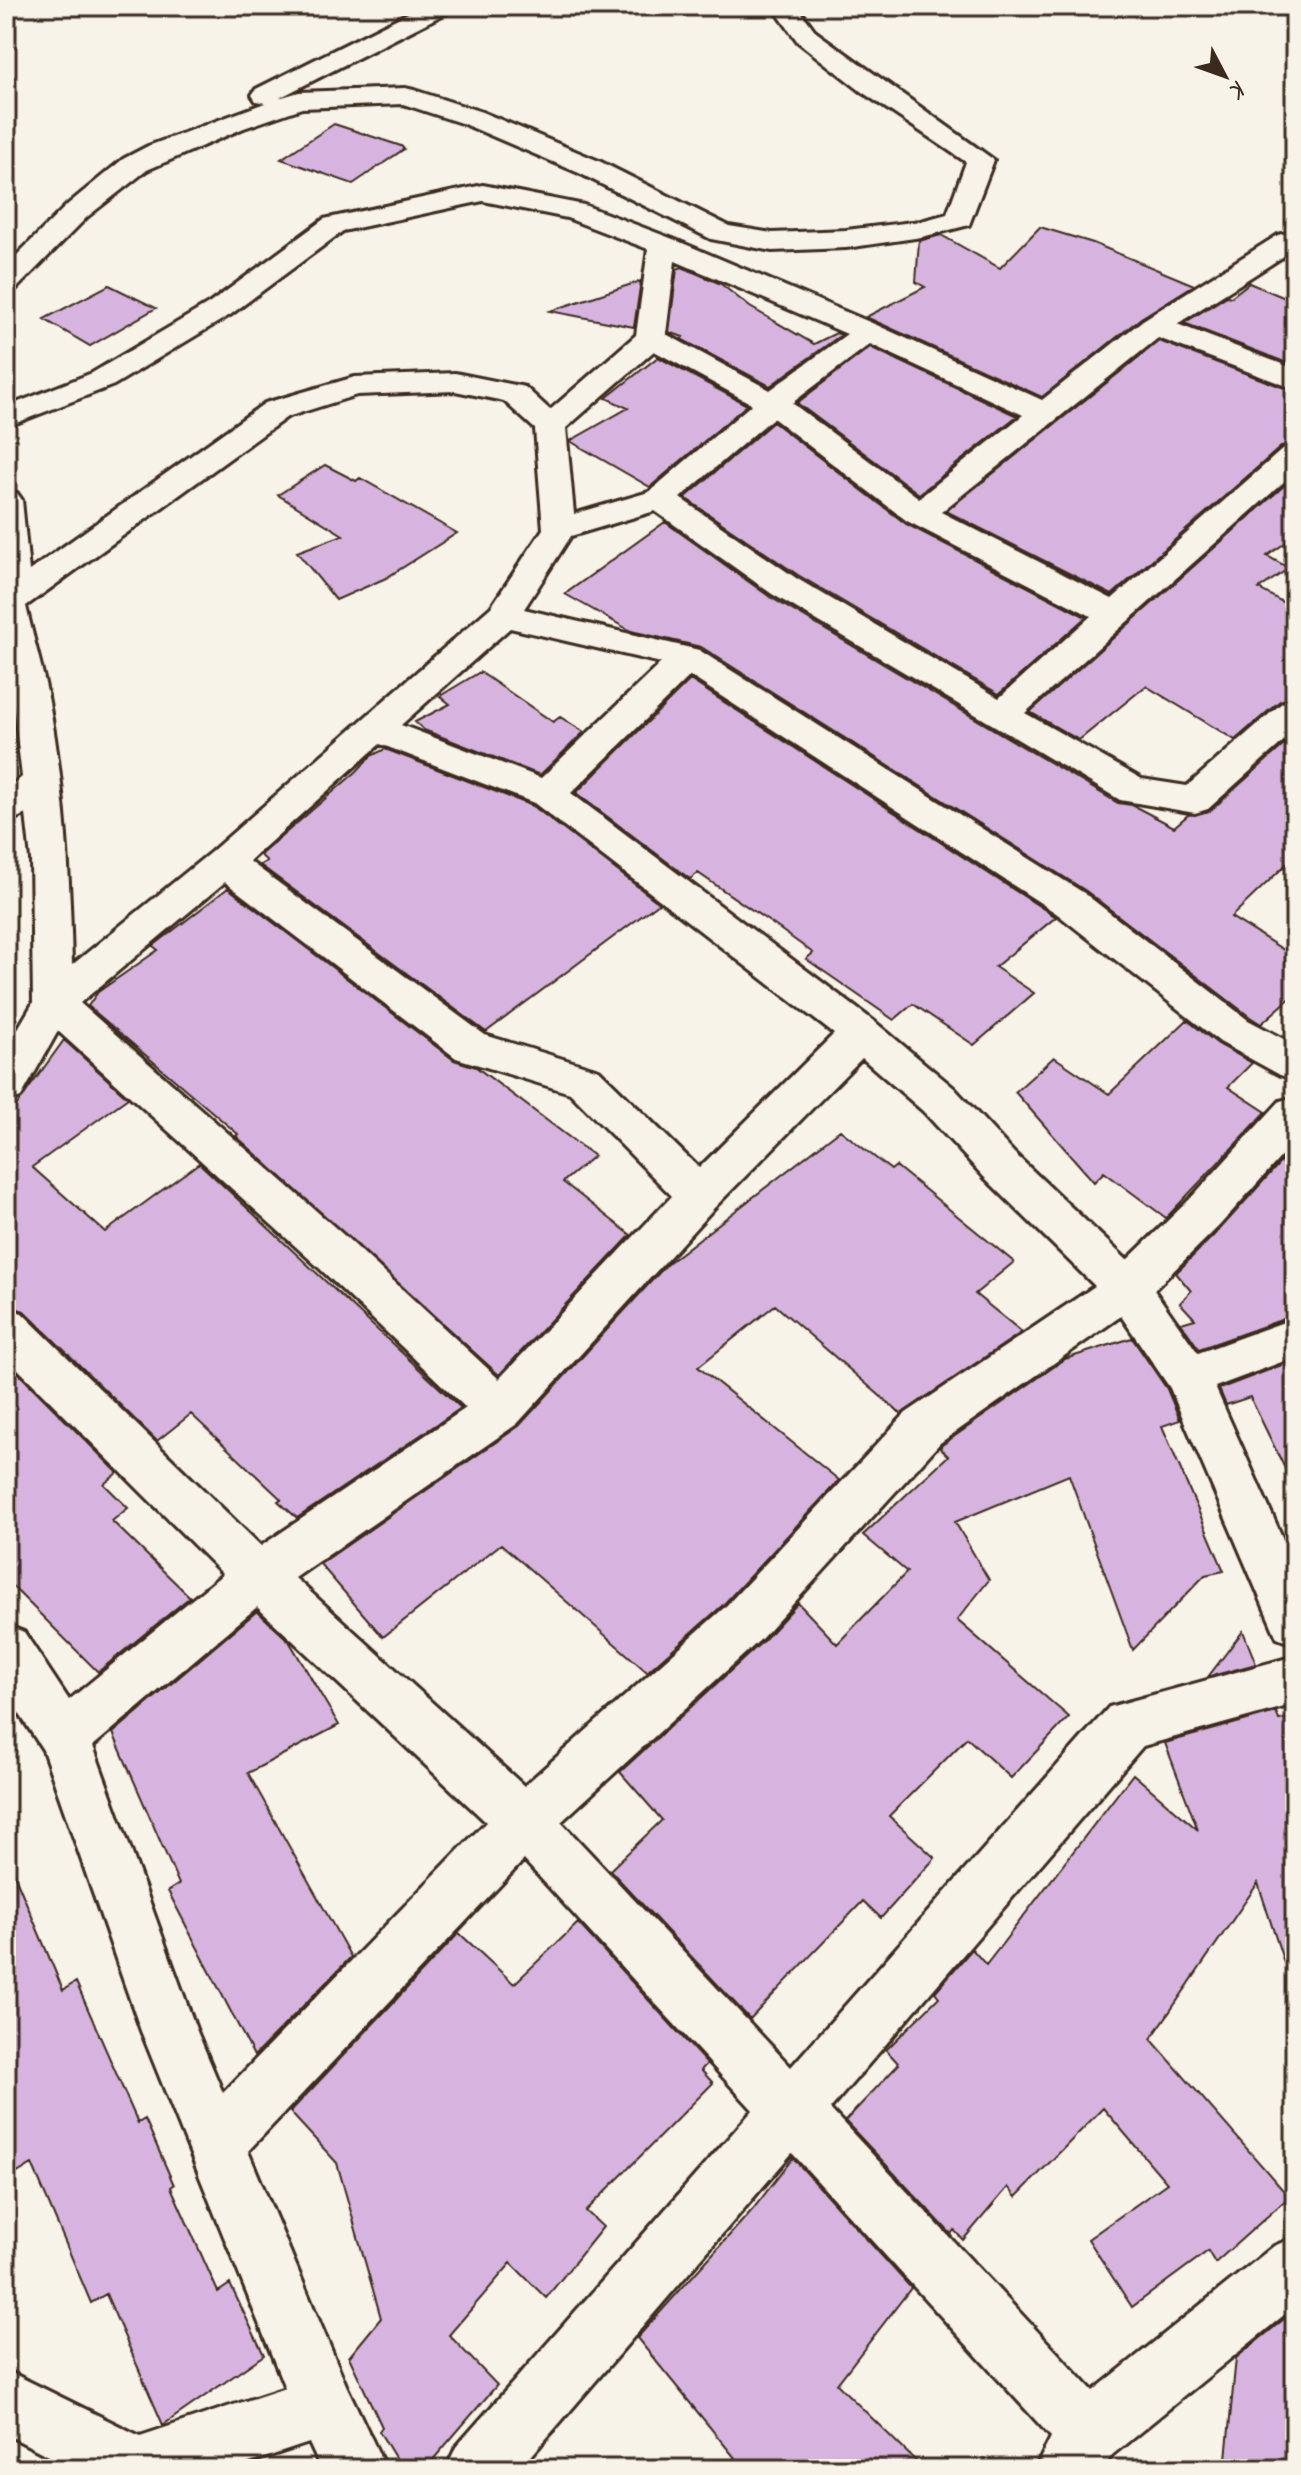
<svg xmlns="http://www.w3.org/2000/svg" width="1301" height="2475" viewBox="0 0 1301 2475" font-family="Caveat,sans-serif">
	<rect width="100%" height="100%" fill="#f7f3e8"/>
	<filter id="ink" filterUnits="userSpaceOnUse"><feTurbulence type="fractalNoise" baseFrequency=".0125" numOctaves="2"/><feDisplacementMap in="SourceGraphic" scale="16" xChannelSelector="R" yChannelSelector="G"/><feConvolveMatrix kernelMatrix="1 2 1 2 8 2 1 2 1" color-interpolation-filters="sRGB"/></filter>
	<g filter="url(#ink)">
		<path fill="#d7b4df" stroke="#3b2a1e" stroke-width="2" d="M334 124 401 146 404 149 353 184 281 159Z
			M1040 227 1093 243 1194 285 1141 318 1042 397 866 317 925 287 916 282 919 241 941 235 1000 268Z
			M682 267 721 284 750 307 814 344 836 333 841 335 770 386 681 339 683 337 669 332 677 269Z
			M641 281 634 327 550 311Z
			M1249 283 1295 302V366L1184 323 1227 296 1231 297Z
			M109 285 156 308 90 346 44 319Z
			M1159 341 1295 392V442L1282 446 1112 595 946 511Z
			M870 347 1017 416 919 494 797 403Z
			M658 357 747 405 650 487 570 441 628 408 606 398Z
			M773 422 906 524 1086 617 999 694 798 575 685 498Z
			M325 465 356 481 360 478 457 533 386 578 336 600 297 552 343 535 278 495Z
			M1295 476V536L1267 556 1289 568 1259 589 1295 609V696L1280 701 1235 740 1146 686 1079 740 1030 712Z
			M665 522 770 597 1118 803 1132 805 1174 827 1188 815 1210 811 1295 735V856L1231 917 1295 957V994L1261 1024 1250 1017 1086 891 701 647 631 631 565 594Z
			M480 672 553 722 560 717 584 732 540 775 424 730 415 722 450 704 440 696Z
			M690 680 1056 917 995 967 1034 993 974 1045 913 1004 894 1020 806 959 813 953 777 927 698 873 690 879 576 793Z
			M385 749 533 806 659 903 486 1032 260 865 267 861 260 855 356 772 371 756Z
			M228 888 454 1060 476 1067 594 1156 563 1182 631 1235 499 1375 236 1136 238 1134 88 1006 98 992 158 950 153 946Z
			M1187 1020 1218 1044 1252 1063 1228 1087 1266 1112 1166 1218 1104 1172 1094 1182 1015 1092 1054 1057 1109 1094Z
			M64 1040 128 1098 32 1167 105 1232 199 1163 461 1408 297 1518 278 1501 281 1499 191 1414 157 1441 24 1311 6 1305V1120Z
			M840 1130 891 1170 896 1166 1014 1262 975 1294 1022 1332 901 1414 775 1305 698 1367 839 1480 723 1605 647 1672 501 1544 383 1637 320 1564 519 1426 668 1263Z
			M1295 1146V1315L1199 1349 1181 1323 1195 1319 1180 1303 1191 1291 1176 1273 1221 1228Z
			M1132 1338 1167 1389 1180 1420 1162 1426 1224 1571 1205 1575 1133 1650 1069 1475 955 1522 989 1580 957 1620 1069 1717 1011 1778 967 1738 889 1816 935 1858 881 1918 863 1901 750 2019 610 1870 662 1820 620 1772 763 1641 798 1603 837 1644 907 1572 863 1535 948 1456 940 1448 942 1445 1065 1359Z
			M1295 1360V1489L1250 1397 1226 1405 1219 1389Z
			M6 1361 118 1473 104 1484 128 1508 112 1521 190 1597 98 1672 6 1580Z
			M257 1611 289 1641 339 1725 248 1773 351 1957 254 2056 168 1891 179 1884 113 1733Z
			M1243 1631 1256 1664 1208 1677Z
			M1276 1712 1279 1720 1295 1717V1965L1285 1966 1258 1883 1151 2039 1289 2197 1215 2263 1208 2251 1132 2307 1088 2239 1167 2183 1103 2108 1016 2197 1008 2187 963 2240 954 2230 951 2234 845 2121 899 2064 886 2050 939 1997 935 1992 972 1949 986 1965 1133 1774 1198 1830 1165 1743Z
			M6 1855 63 1990 76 1982 138 2123 145 2119 174 2185 171 2187 218 2292 230 2284 264 2355 163 2425 106 2294 91 2303 32 2164 6 2180Z
			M578 1923 707 2064 701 2070 713 2083 586 2211 603 2227 546 2298 511 2263 449 2335 497 2385 425 2469H402L379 2431 382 2427 349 2357 381 2318 337 2163 290 2112 459 1933 514 1984Z
			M793 2158 911 2288 837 2384 924 2469H744L637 2338 753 2209Z
			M1295 2310V2469H1225L1236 2358Z"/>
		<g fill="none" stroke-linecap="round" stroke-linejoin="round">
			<g stroke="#3b2a1e" stroke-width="6">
				<path id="minor" d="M422 6H453L450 11 279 98 299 92 405 88 414 90 482 112 599 161 729 226 772 233 846 230 921 221 947 214 966 162 862 92 798 42 772 6H797L816 32 994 160 969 225 922 237 846 248 772 251 711 239 579 173 464 124 403 104 302 108 244 128 147 170 87 217 16 289 6 292V266L67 205 123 159 148 146 265 103 256 101 252 95 256 89Z
					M483 185 584 205 673 239 879 326 1042 400 1143 320 1278 235 1295 231V249L1177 324 1295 369V389L1158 338 941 512 1112 599 1284 448 1295 445V472L1025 713 1142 779 1187 786 1282 703 1295 699V731L1208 809 1195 813 1120 800 772 594 655 511 571 536 524 609 699 650 1084 893 1248 1020 1295 1045V1080L1280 1075 1220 1042 1056 913 690 676 571 793 875 1022 954 1088 1014 1153 1127 1260 1189 1200 1280 1101 1295 1097V1141L1219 1226 1154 1290 1198 1353 1295 1318V1357L1215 1387 1295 1566V1645L1277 1638 1170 1388 1121 1316 940 1443 761 1639 561 1822 791 2067 1109 1707 1295 1656V1704L1143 1746 830 2109 1093 2391 1274 2246 1295 2237V2306L1112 2455 1103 2469H1035L1051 2437 792 2153 520 2469H446L456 2447 753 2110 524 1860 248 2151 346 2385 386 2469H321L309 2443 231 2469H74L6 2434V2370L140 2436 285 2388 141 2031 43 1750 6 1693V1625L24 1632 69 1700 223 1574 6 1357V1308L22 1313 261 1546 466 1408 315 1264 58 1031 21 1097 6 1102V1049L33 1003 31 859 26 814 6 823V790L22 777 13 702 6 670V490L17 493 22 500 29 571 265 403 355 377 455 373 525 387 550 410 636 335 648 249 567 218 483 201 343 231 230 315 114 385 6 427V407L92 373 210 303 324 219ZM675 261 847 334 770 390 666 334ZM870 344 1023 415 919 498 792 403ZM654 351 752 404 649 492 574 514 566 428ZM455 391 504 401 535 429 543 529 491 607 211 852 72 965C70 877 65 789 49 702 43 670 33 638 26 606L287 417 357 395ZM773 418 907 521 1091 616 999 698 796 578 680 498ZM510 628 661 663 541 778 401 725ZM380 744 534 803 834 1034 699 1168 599 1070 485 1035 249 861ZM225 882 456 1058 570 1093 672 1196 499 1379 347 1238 80 1003ZM862 1058 924 1112 984 1177 1095 1286 906 1413 725 1607 524 1786 295 1578 517 1424 714 1208ZM257 1607 486 1822 223 2093 196 2029 93 1746Z"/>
			</g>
			<use href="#minor" fill="#f7f3e8" fill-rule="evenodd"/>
		</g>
	</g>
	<rect width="1301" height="2475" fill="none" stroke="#f7f3e8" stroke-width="32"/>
	<rect x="16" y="16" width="1269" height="2443" fill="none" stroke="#3b2a1e" stroke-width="3" filter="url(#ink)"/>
	<g transform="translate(1225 76) rotate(131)" stroke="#f7f3e8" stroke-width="6" paint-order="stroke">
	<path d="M0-6L14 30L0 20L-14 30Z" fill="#3b2a1e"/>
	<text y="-12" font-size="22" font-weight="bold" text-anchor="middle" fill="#3b2a1e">K</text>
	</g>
</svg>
